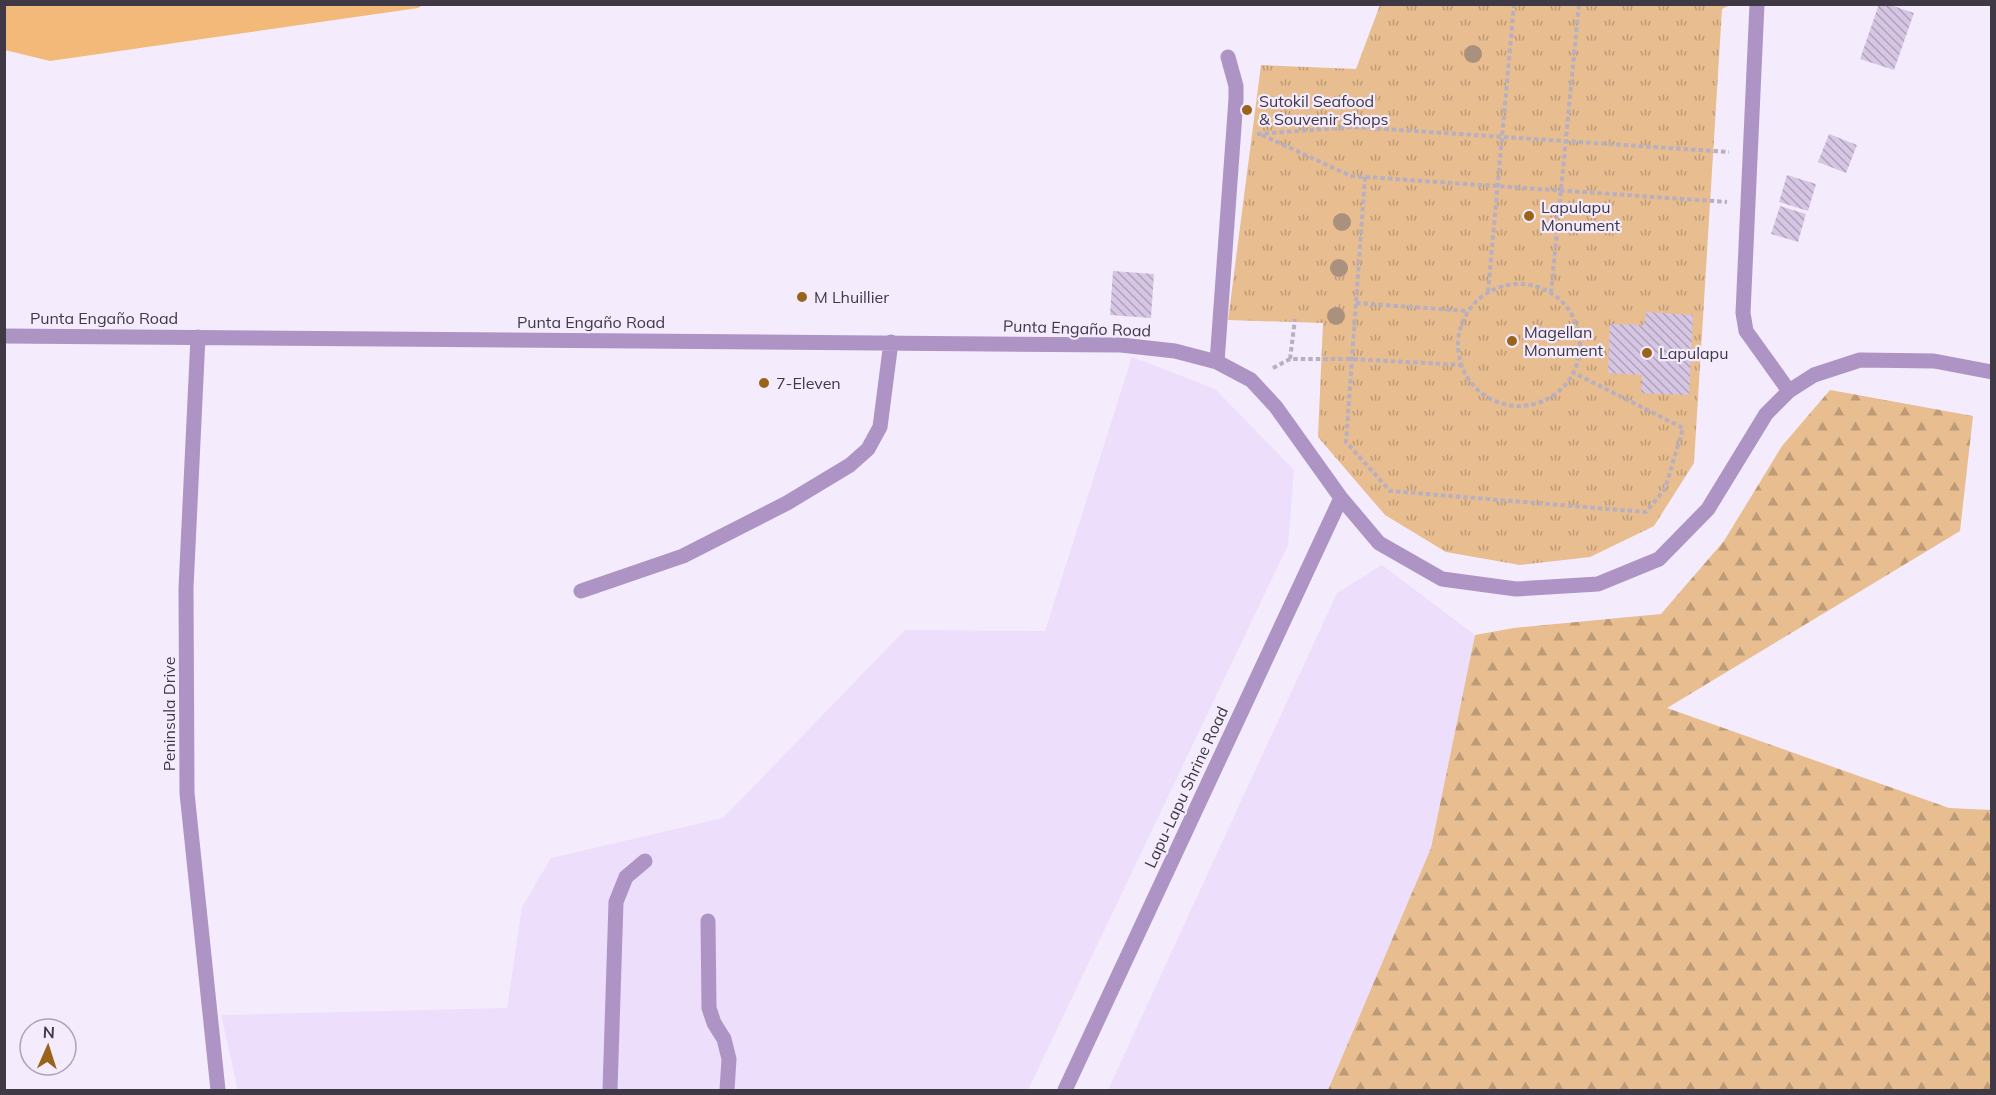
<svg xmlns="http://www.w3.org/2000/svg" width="1996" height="1095" viewBox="0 0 1996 1095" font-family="Mulish,sans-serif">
	<defs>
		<pattern id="forest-firs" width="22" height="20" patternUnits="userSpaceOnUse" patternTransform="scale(1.5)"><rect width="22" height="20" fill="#e8bd8f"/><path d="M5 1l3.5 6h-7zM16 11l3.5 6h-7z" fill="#bd9b77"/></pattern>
		<pattern id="park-tufts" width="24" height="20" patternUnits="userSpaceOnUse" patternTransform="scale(1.5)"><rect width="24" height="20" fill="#e8bd8f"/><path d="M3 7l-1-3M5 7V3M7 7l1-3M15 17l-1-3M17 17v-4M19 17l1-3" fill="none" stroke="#bd9b77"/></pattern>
		<pattern id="building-back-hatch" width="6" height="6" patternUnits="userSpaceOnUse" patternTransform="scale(1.5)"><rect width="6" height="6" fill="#d6c6e4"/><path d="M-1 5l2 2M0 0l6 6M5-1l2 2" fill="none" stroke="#afa2bb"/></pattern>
	</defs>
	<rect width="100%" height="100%" fill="#f4ebfd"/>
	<path fill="#eddefc" d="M1132 357 1215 389 1294 470 1288 545 1028 1090H238L221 1015 507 1008 522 907 551 858 723 818 905 630 1045 631Z
		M1382 565 1475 635 1431 848 1328 1090H1108L1337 593Z"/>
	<path fill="url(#forest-firs)" d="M1830 390 1973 416 1960 531 1667 708 1949 808 1991 810V1090H1328L1431 848 1475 635 1514 628 1661 614 1724 541 1782 446Z"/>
	<path fill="url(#park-tufts)" d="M1380 5H1730L1722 9 1694 463 1654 526 1590 557 1520 565 1446 552 1385 515 1318 437 1323 323 1228 320 1261 65 1356 69Z"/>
	<path fill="#f2b978" d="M5 4H423V5L418 8 50 61 5 50Z"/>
	<path fill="url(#building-back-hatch)" d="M1879 4H1887L1914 13 1894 70 1860 59Z
		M1829 134 1857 145 1846 173 1818 162Z
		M1787 175 1816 184 1808 211 1779 202Z
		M1780 206 1806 214 1798 242 1771 234Z
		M1113 271 1154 274 1151 318 1110 315Z
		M1646 312 1693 315 1689 395 1641 393 1642 375 1608 373 1610 324 1644 325Z"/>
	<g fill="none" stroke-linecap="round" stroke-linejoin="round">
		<path stroke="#b8b0c0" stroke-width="4" stroke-dasharray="4.5 3" stroke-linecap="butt" d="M1257 134 1353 127 1729 152
			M1262 135 1351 176 1727 202
			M1365 177 1346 442 1390 491 1646 512 1665 489 1683 428 1574 373
			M1458 345a61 61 0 1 1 122 0a61 61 0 1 1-122 0Z
			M1488 292 1514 4
			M1551 293 1579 4
			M1356 303 1468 311
			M1290 359 1295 319
			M1273 368 1290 359H1352L1461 365"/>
		<path stroke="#ad94c4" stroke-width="15" d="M1757 4 1743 313 1746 331 1789 391
			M4 336 1121 345 1175 351 1217 362 1251 380 1276 407 1341 498 1379 543 1442 579 1516 589 1598 584 1659 559 1708 509 1766 414 1789 391 1814 375 1860 360 1934 361 1992 372
			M198 337 186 588 187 793 218 1090
			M1217 362 1236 99V86L1228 57
			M581 591 683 556 787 503 850 465 868 449 880 427 891 342
			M708 921 709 1008 714 1023 724 1039 729 1059 727 1090
			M610 1090 616 902 626 877 645 861
			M1065 1090 1341 498"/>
	</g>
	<g fill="#aa917e">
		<circle cx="1473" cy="54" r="9"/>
		<circle cx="1342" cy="222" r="9"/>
		<circle cx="1339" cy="268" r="9"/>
		<circle cx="1336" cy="316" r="9"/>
	</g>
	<g fill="#99631b" stroke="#f4ebfd" stroke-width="2">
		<circle cx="1247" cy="110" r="6"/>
		<circle cx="1529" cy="216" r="6"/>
		<circle cx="802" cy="297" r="6"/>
		<circle cx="1512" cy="341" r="6"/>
		<circle cx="1647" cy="353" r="6"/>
		<circle cx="764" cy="383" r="6"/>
	</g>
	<g text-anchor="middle" stroke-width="4.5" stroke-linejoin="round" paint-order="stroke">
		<g font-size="16" fill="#3f3945" stroke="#f4ebfd" text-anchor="start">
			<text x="1259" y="107">Sutokil Seafood<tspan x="1259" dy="18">&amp; Souvenir Shops</tspan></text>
			<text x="1541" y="213">Lapulapu<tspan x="1541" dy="18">Monument</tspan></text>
			<text x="814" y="303">M Lhuillier</text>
			<text x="1524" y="338">Magellan<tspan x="1524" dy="18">Monument</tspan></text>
			<text x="1659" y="359">Lapulapu</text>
			<text x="776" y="389">7-Eleven</text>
		</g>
		<g font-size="16" fill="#3f3945" stroke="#f4ebfd">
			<text x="104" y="324">Punta Engaño Road</text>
			<text x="591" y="328">Punta Engaño Road</text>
			<text transform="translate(1077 328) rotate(2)" y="6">Punta Engaño Road</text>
			<text transform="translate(169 714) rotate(-90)" y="6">Peninsula Drive</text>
			<text transform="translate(1186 787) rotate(-65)" y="6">Lapu-Lapu Shrine Road</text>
		</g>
	</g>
	<rect width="1996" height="1095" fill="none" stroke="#3f3945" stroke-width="12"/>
	<g transform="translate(48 1047) rotate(3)"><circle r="28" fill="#f4ebfd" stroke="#aca4b3" stroke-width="1.5"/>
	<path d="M0-4.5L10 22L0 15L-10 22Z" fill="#99631b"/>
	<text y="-9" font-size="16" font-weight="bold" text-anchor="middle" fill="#3f3945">N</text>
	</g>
</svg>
